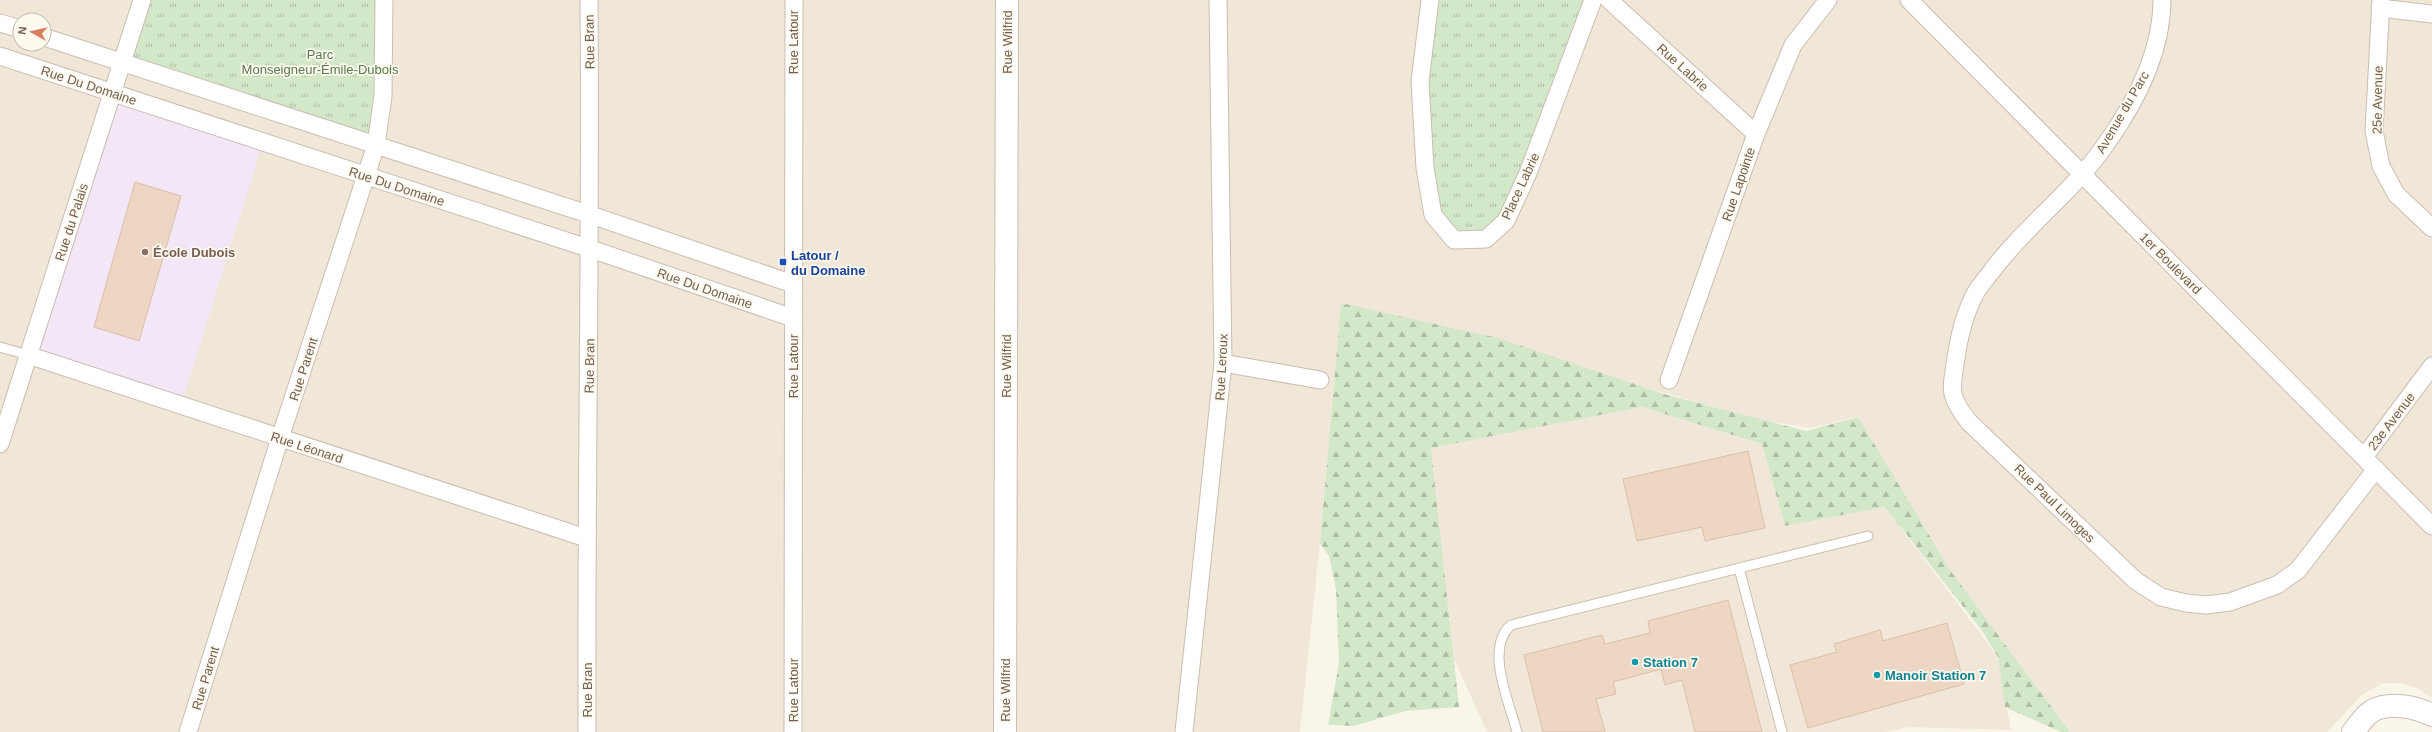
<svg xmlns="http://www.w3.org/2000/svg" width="2432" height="732" viewBox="0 0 2432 732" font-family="Helvetica,sans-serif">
	<defs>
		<pattern id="forest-firs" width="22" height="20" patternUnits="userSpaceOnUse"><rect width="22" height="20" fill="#d3e7c9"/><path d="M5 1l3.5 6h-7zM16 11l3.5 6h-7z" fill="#b0bea6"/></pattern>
		<pattern id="park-tufts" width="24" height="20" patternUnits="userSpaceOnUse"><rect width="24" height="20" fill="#d3e7c9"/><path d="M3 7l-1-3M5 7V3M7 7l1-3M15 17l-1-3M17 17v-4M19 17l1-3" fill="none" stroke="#b0bea6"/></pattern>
	</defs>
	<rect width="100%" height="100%" fill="#faf5e9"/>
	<path fill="#f1e7d8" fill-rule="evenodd" d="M0 0H2432V698L2417 688 2401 683H2383L2362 695 2327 732H2070L1950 570 1857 417 1811 428 1765 421 1341 303 1320 542 1300 732H0ZM20 20H44V44H20Z
		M1642 407 1762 444 1785 526 1885 507 1998 657 2011 730 1907 727 1885 732H1487L1454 659 1431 448Z"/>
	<path fill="#f2e6f7" d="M113 97 261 148 181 406 28 355Z"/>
	<path fill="url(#forest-firs)" d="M1341 303 1498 338 1664 394 1806 431 1858 417 1950 570 2070 732H2061L2005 707 1998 657 1983 632 1885 507 1785 526 1762 444 1642 407 1431 448 1459 707 1405 711 1354 726 1328 725 1339 663 1336 589 1329 556 1320 543Z"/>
	<path fill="url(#park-tufts)" d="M144 0H381L376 145 121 62Z
		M1430 0H1593L1528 173 1486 239 1454 240 1433 215 1425 168Z"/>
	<path fill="#edd6c4" stroke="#debea6" d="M135 182 181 196 139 341 94 327Z
		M1748 451 1765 528 1705 541 1702 527 1637 541 1623 479Z
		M1728 600 1762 732H1695L1682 680 1665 685 1661 669 1613 682 1616 694 1596 699 1605 732H1543L1524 655 1602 635 1605 644 1650 633 1648 621Z
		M1947 623 1964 684 1808 728 1790 665 1837 652 1834 644 1880 630 1883 641Z"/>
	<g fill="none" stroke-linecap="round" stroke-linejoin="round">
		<g stroke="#cbbdb0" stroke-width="11">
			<path id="service" d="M0 347 28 355
				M1739 568 1782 732
				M1517 732C1510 704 1484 648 1511 625L1868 536"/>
		</g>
		<g stroke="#cbbdb0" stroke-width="19">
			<path id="minor" d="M1430 0 1420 81 1425 168 1433 215 1454 240 1486 239 1506 221 1528 173 1593 0
				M1609 0 1756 134
				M1909 0 2432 526
				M2162 0C2162 52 2136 102 2106 144 2073 192 2025 226 1991 272 1986 279 1979 286 1975 294 1965 313 1959 337 1956 358 1951 391 1948 395 1969 422L2136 581 2161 597 2186 603 2206 605 2230 602 2277 585 2298 570 2376 469
				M2381 0 2374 131 2381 166 2396 194 2432 228
				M2380 8 2432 14
				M0 23 20 29
				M44 37 591 215 793 284
				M0 56 591 249 793 318
				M28 355 586 538
				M1223 363 1320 380
				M1669 380 1756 134 1793 45 1828 0
				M0 444 142 0
				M2364 457 2432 366
				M188 732 280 438 376 145 383 96 384 0
				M587 732C586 488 591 244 589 0
				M793 732 794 0
				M1184 732 1223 363 1218 0"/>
		</g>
		<g stroke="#cbbdb0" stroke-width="24">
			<path id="tertiary" d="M1005 732 1007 0
				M2353 732C2359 725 2364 716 2372 711 2389 701 2416 707 2432 715"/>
		</g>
		<use href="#service" stroke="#fff" stroke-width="9"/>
		<use href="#minor" stroke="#fff" stroke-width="17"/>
		<use href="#tertiary" stroke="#fff" stroke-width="22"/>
	</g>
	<circle fill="#8d6e63" stroke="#fdf9ef" stroke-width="1.5" cx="145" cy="252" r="4"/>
	<rect fill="#1a4fb4" stroke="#fdf9ef" stroke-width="1.5" x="779" y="258" width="8" height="8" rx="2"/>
	<g fill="#0f9aa8" stroke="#fdf9ef" stroke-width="1.5">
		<circle cx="1635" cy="662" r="4"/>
		<circle cx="1877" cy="675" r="4"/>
	</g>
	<g text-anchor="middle" stroke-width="3.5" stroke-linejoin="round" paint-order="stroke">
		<g font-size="13" fill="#725e4f" stroke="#fdf9ef">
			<text transform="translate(589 42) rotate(-91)" y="5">Rue Bran</text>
			<text transform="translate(793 42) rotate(-90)" y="5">Rue Latour</text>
			<text transform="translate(1007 42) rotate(-90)" y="5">Rue Wilfrid</text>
			<text transform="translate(1683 67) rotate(42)" y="5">Rue Labrie</text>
			<text transform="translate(89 85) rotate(18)" y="5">Rue Du Domaine</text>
			<text transform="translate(2377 100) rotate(-89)" y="5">25e Avenue</text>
			<text transform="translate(2122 112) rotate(-60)" y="5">Avenue du Parc</text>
			<text transform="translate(1738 184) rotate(-71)" y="5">Rue Lapointe</text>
			<text transform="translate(397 186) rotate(18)" y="5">Rue Du Domaine</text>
			<text transform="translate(1520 186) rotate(-65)" y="5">Place Labrie</text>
			<text transform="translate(71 222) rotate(-72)" y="5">Rue du Palais</text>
			<text transform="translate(2171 263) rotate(45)" y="5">1er Boulevard</text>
			<text transform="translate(705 288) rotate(19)" y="5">Rue Du Domaine</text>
			<text transform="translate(589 366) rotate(-89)" y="5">Rue Bran</text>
			<text transform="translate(793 366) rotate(-90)" y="5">Rue Latour</text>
			<text transform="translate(1006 366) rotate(-90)" y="5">Rue Wilfrid</text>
			<text transform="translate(1221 367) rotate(-87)" y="5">Rue Leroux</text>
			<text transform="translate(303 369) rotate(-72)" y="5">Rue Parent</text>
			<text transform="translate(2391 421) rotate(-53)" y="5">23e Avenue</text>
			<text transform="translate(307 447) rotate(18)" y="5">Rue Léonard</text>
			<text transform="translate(2055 503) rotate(44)" y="5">Rue Paul Limoges</text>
			<text transform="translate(205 678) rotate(-73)" y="5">Rue Parent</text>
			<text transform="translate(587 690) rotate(-90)" y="5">Rue Bran</text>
			<text transform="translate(793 690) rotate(-90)" y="5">Rue Latour</text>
			<text transform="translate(1005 690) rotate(-90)" y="5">Rue Wilfrid</text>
		</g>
		<g font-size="13" fill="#577c4c" stroke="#fdf9ef">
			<text x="320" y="59">Parc<tspan x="320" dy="15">Monseigneur-Émile-Dubois</tspan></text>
		</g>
		<g font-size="13" font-weight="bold" fill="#785e54" stroke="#fdf9ef" text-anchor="start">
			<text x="153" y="257">École Dubois</text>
		</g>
		<g font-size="13" font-weight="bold" fill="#164399" stroke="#fdf9ef" text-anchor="start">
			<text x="791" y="260">Latour /<tspan x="791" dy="15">du Domaine</tspan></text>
		</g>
		<g font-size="13" font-weight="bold" fill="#0d838f" stroke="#fdf9ef" text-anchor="start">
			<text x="1643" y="667">Station 7</text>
			<text x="1885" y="680">Manoir Station 7</text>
		</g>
	</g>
	<g transform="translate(32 32) rotate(278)"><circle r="19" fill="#fdf9ef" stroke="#c5bbaf"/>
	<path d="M0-3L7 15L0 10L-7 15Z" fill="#d77e5c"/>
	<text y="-6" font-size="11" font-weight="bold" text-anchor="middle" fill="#725e4f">N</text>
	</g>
</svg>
